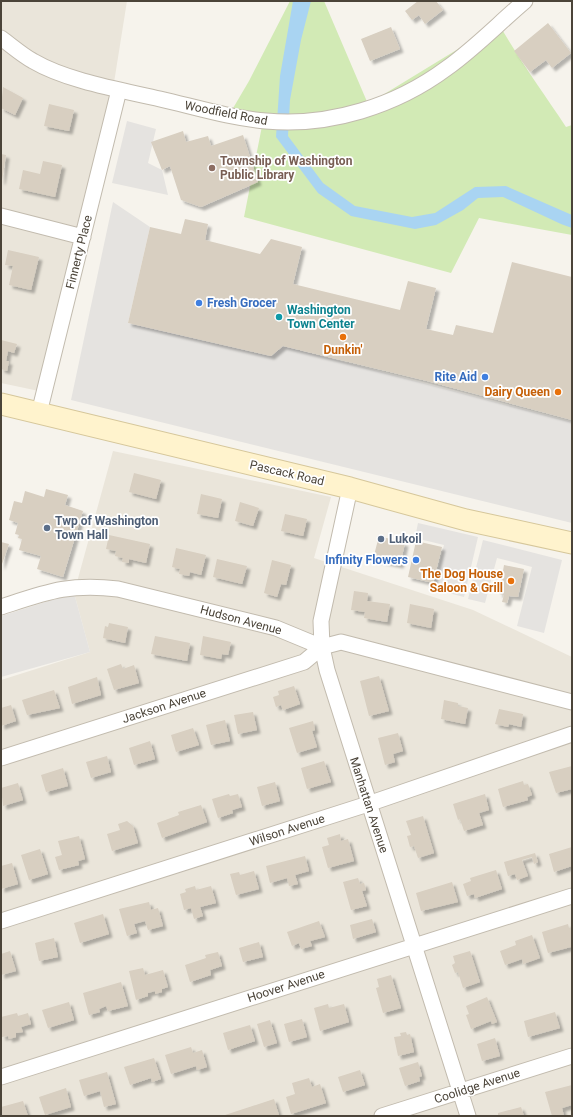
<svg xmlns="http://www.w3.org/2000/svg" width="573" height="1117" viewBox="0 0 573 1117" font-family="Roboto,sans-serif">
	<defs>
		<filter id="shadow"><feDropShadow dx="3.5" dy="3.5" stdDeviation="1" flood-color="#0004"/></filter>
	</defs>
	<rect width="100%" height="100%" fill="#f6f3ec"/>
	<path fill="#eae5da" d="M1 1H127L109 114 39 391 1 383Z
		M113 451 331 497 314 558 473 610 572 657V1116H1V680L90 652 74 593Z"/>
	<path fill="#d2eab5" d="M290 1H324L368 104 499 24C519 60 543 92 566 127L572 125V235L479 218 451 273 244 217 263 121 229 115 249 81Z"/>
	<path fill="#e5e3e0" d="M127 121 156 129 148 163 162 170 168 195 112 183Z
		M113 202 150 227 128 323 271 356 283 346 572 422V523L71 400Z
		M418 523 478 537 464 597 433 589 444 545 415 538Z
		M483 540 562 560 544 633 517 626 532 567 497 558 485 603 468 599Z
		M74 593 90 652 1 677V616Z"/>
	<path fill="#a9d4f2" d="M293 1H311L301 40 290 100 288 136 323 183 355 206 412 217 435 213 475 187 506 186 572 215V228L561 224 503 197 478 198 463 210 436 225 415 229 351 216 318 193 276 137 280 76Z"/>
	<path fill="#d8cfc1" filter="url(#shadow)" d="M418 1H436L443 10 425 24 419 15 412 20 405 11Z
		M548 23 571 53 552 68 546 60 530 72 514 51Z
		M391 27 400 49 370 61 361 39Z
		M3 87 23 98 15 115 1 108Z
		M49 104 74 110 69 131 44 126Z
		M183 131 186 142 208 136 211 146 243 135 258 182 201 207 181 200 170 166 162 170 151 142Z
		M1 154 6 155 2 181H1Z
		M43 161 62 165 55 197 19 189 23 170 40 174Z
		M185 219 208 224 205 240 260 254 271 239 302 247 293 284 400 310 408 281 436 288 426 329 453 335 456 325 493 333 512 262 572 277V420L427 381 283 346 271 356 128 323 150 227 181 234Z
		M8 250 39 257 31 290 9 285 13 266 5 265Z
		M1 340 17 344 14 353 8 351 6 361H9L7 371 1 369Z
		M134 473 161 480 156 499 129 492Z
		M46 489 68 495 65 505 83 511 63 577 37 569 41 556 19 550 22 539 18 538 19 535 15 534 18 523 9 520 14 501 22 503 25 491 44 497Z
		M201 494 222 499 218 518 197 514Z
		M240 502 259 508 253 526 235 521Z
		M285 514 307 519 303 536 281 531Z
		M109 535 150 544 146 563 129 559V563L122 562 123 558 115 556 116 551 106 549Z
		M379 536 405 543 400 565 373 559Z
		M416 541 442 547 433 583 408 577Z
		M1 542 9 544 1 567Z
		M176 548 206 555 201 575 190 572 189 576 179 574 180 569 172 567Z
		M217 559 247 566 242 584 213 577Z
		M272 560 291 565 286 585 281 584 277 597 264 593Z
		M504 565 524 569 518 597 509 596 507 603 502 602 504 595 499 594Z
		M354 591 368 593 367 601 390 604 387 622 364 618 365 612 351 610Z
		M410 604 434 609 431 628 407 623Z
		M109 623 128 627 125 643 103 638 105 626 108 627Z
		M155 636 190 643 187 661 151 654Z
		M203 636 231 642 228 655 222 654 221 659 200 655Z
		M121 664 123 669 134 665 139 683 114 690 107 669Z
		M379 676 389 711 369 716 360 681Z
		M97 677 101 695 72 704 68 687Z
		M294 686 300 704 283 710 281 705 276 707 273 697 279 695 278 691Z
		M54 690 60 708 27 715 22 700Z
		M444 700 458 703V706L468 708 465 724 441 719Z
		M11 705 16 721 1 726V708Z
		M499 709 523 714 521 727 509 724 508 727 495 724Z
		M253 712 257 730 238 734 234 715Z
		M225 720 230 741 211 745 206 725Z
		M313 721 315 730 312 731 317 747 297 753 289 728Z
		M193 728 199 745 176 752 171 735Z
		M398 733 403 751 393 754 395 762 385 765 378 738Z
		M150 741 155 759 134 765 129 748Z
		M107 756 111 772 91 778 86 762Z
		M324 761 331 782 307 789 301 768Z
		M572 766V789L556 793 549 772Z
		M63 768 68 786 46 792 41 775Z
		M523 781 524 785 528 784 532 795 527 797 528 800 503 807 498 789Z
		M275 782 280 801 262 806 257 787Z
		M18 783 23 800 3 806 1 788Z
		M229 794 230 796 238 794 242 807 232 810 233 813 218 818 212 799Z
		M485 794 489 810 479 813 483 825 464 831 460 819 458 820 453 804Z
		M201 805 207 822 162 838 157 823 179 815 178 812Z
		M423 816 434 853 418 858 414 846 410 847 407 836 411 835 406 821Z
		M127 821 133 826 138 843 112 851 107 834 120 830 118 824Z
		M340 834 341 841 348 839 354 861 328 868 322 847 329 845 327 838Z
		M79 836 85 859 78 861 79 865 59 870 55 857 62 855 58 841Z
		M572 847V866L554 872 549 854Z
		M40 849 48 874 29 880 21 855Z
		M535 853 538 862 534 864 532 857 522 860 528 876 517 880 515 874 508 876 504 862Z
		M305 856 309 871 295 875 298 884 289 886 287 878 270 883 266 866Z
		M12 863 18 884 1 889V866Z
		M496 870 502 889 475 898 474 894 467 896 463 884 471 881 470 878Z
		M254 871 259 889 236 895 230 874 239 872 240 875Z
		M358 878 360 884 364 883 366 890 362 891 367 906 351 910 343 882Z
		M452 882 458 902 421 911 416 893Z
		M195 886 196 890 211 886 216 903 200 907 203 916 194 919 191 908 184 910 180 894 186 892 185 889Z
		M149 902 151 910 158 908 163 926 148 930 145 921 134 924 137 933 127 936 119 909Z
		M103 914 109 934 80 943 74 923Z
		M372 919 376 932 353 939 350 925Z
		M319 921 325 937 310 941 312 946 301 949 299 943 292 946 287 932Z
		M568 924 569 928 572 927 571 947 548 953 542 932Z
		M532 935 540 958 523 964 522 959 505 965 500 951 516 945 515 941Z
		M54 938 58 957 39 961 35 943Z
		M259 942 263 957 243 962 239 948Z
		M10 951 16 971 1 975V954Z
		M470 951 480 982 463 988 458 972 455 973 452 965 455 963 453 956Z
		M218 952 222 966 210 970 211 975 190 982 185 965 206 958 205 955Z
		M143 968 145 975 163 970 168 987 162 989V992L155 994V991L148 993V996L136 1000 129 971Z
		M391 975 401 1008 383 1013 376 988 379 987 377 979Z
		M121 982 128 1006 108 1011 106 1006 99 1009 100 1012 89 1015 83 993Z
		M487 997 497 1022 492 1024 491 1021 471 1029 466 1015 469 1014 466 1006Z
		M69 1002 74 1020 48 1028 42 1010Z
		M328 1004 329 1008 344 1004 349 1022 320 1031 314 1008Z
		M555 1012 560 1028 528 1037 524 1021Z
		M17 1013 18 1016 28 1013 31 1024 21 1027 23 1032 16 1033V1037L9 1039 8 1036 2 1037 1 1017Z
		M302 1019 307 1037 289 1042 284 1024Z
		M270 1020 277 1043 264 1047 257 1024Z
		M250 1025 255 1041 228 1050 223 1033Z
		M406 1032 407 1035 410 1034 414 1052 398 1056 394 1037 401 1036 400 1033Z
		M495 1038 500 1056 482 1061 477 1044Z
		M191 1047 193 1053 202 1050 207 1067 197 1070 196 1066 171 1074 165 1055Z
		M154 1058 161 1079 152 1082 151 1078 130 1085 124 1067Z
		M418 1062 422 1076 419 1077 420 1081 405 1086 399 1068Z
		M360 1070 365 1085 343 1092 338 1077Z
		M107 1072 116 1104 104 1107 100 1091 84 1096 79 1080Z
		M309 1078 312 1087 320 1084 326 1103 291 1114 286 1097 295 1094 292 1083Z
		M572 1085V1105L562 1108 564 1116H552L545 1092Z
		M66 1088 71 1107 45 1115 39 1097Z
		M274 1099 279 1115 276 1116H222Z
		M23 1101 28 1116H1V1107Z
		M521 1107 524 1116H498V1113Z"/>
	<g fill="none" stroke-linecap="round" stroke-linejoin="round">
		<g stroke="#c2bbae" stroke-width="17">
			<path id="street" d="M1 38C12 46 22 55 33 61 67 81 121 90 160 99 195 107 230 118 266 121 329 127 396 106 447 68 475 48 499 23 525 1
				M1 216 83 237
				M39 413 119 90
				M350 488 321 621 322 647 327 670 468 1116
				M1 607C47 592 69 583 118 589L276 628 322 647 341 642 572 702
				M1 758 304 662 322 647
				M1 921 368 804 572 734
				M1 1077 572 896
				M382 1116 572 1056"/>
		</g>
		<g stroke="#d6c79b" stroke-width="23">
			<path id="secondary" d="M1 404 350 488 466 520 572 543"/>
		</g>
		<use href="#street" stroke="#fff" stroke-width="15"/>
		<use href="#secondary" stroke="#fff3cd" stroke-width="21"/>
	</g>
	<circle fill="#8d6e63" stroke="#fff" stroke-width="1.5" cx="212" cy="168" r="4"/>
	<g fill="#3f7fe0" stroke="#fff" stroke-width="1.5">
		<circle cx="199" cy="303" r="4"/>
		<circle cx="485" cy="377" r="4"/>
		<circle cx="416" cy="560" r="4"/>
	</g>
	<circle fill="#0f9aa8" stroke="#fff" stroke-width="1.5" cx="279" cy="317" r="4"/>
	<g fill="#e8710a" stroke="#fff" stroke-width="1.5">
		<circle cx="343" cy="337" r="4"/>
		<circle cx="558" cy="392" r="4"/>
		<circle cx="511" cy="581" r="4"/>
	</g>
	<g fill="#5c6f8a" stroke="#fff" stroke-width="1.5">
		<circle cx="47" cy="528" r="4"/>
		<circle cx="381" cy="539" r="4"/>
	</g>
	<g text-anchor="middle" stroke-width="3.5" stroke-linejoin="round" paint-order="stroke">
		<g font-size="12" fill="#4b4439" stroke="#fff">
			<text transform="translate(226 113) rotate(11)" y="4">Woodfield Road</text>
			<text transform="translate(79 252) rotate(-76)" y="4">Finnerty Place</text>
			<text transform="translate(287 473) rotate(13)" y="4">Pascack Road</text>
			<text transform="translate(241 620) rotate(15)" y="4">Hudson Avenue</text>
			<text transform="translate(164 706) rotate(-18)" y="4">Jackson Avenue</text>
			<text transform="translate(369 805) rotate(72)" y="4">Manhattan Avenue</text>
			<text transform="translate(287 830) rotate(-18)" y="4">Wilson Avenue</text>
			<text transform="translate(286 986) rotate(-18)" y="4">Hoover Avenue</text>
			<text transform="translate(477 1086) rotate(-18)" y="4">Coolidge Avenue</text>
		</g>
		<g font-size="12" font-weight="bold" fill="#785e54" stroke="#fff" text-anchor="start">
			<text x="220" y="165">Township of Washington<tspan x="220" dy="14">Public Library</tspan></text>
		</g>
		<g font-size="12" font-weight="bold" fill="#366cbe" stroke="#fff" text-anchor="end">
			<text x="207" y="307" text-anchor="start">Fresh Grocer</text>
			<text x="477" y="381">Rite Aid</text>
			<text x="408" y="564">Infinity Flowers</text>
		</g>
		<g font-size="12" font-weight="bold" fill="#0d838f" stroke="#fff" text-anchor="start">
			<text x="287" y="314">Washington<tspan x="287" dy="14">Town Center</tspan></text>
		</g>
		<g font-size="12" font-weight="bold" fill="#c56008" stroke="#fff" text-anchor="end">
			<text x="343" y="354" text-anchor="middle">Dunkin'</text>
			<text x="550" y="396">Dairy Queen</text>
			<text x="503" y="578">The Dog House<tspan x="503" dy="14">Saloon &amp; Grill</tspan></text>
		</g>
		<g font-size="12" font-weight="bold" fill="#4e5e75" stroke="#fff" text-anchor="start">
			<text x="55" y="525">Twp of Washington<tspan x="55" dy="14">Town Hall</tspan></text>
			<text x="389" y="543">Lukoil</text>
		</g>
	</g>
	<rect width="573" height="1117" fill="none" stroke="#4b4439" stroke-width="4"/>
</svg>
